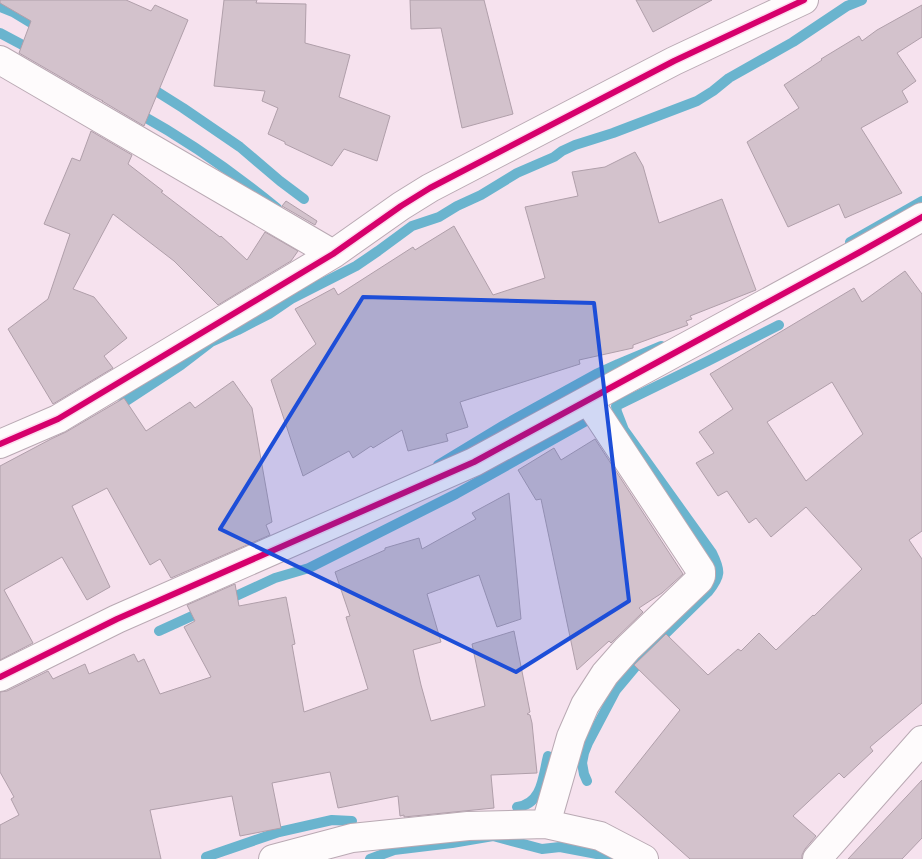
<svg xmlns="http://www.w3.org/2000/svg" width="922" height="859" viewBox="0 0 922 859" font-family="Georgia,serif">
	<rect width="100%" height="100%" fill="#f6e2ee"/>
	<g fill="none" stroke-linecap="round" stroke-linejoin="round">
		<path stroke="#6ab4ce" stroke-width="10" d="M0 7 13 12 41 29
			M0 33 32 50
			M148 86 183 108 240 147 280 181 304 199
			M136 112C185 139 233 172 277 208
			M850 242 922 201
			M123 403 181 365 211 342 238 330 269 314 291 299 356 266 378 251 412 226 439 217 457 206 481 195 517 173 554 157 562 151 575 145 613 133 697 101 713 91 729 78 793 42 847 6 862 0
			M438 465 504 425 596 374 618 364 661 346
			M225 601 275 578 309 568 456 494 588 420H590L595 426
			M159 631 203 611
			M587 781 584 774 582 763 584 753 588 743 616 690 652 647 708 592C721 576 721 571 712 553L624 430 617 412 616 406 708 361 779 325
			M517 807C543 804 543 775 548 756
			M207 859 206 857 279 832 332 820 352 821
			M370 859 394 850 452 843 493 836 542 849 560 847 607 856 616 859"/>
	</g>
	<path fill="#d3c2cc" stroke="#b09faa" fill-rule="evenodd" d="M0 0H126L151 11 155 5 188 20 144 126 102 101H103L95 97 19 53 31 21 0 3Z
		M224 0H257L256 3 306 4 305 43 350 55 339 97 390 116 377 161 344 149 332 166 285 144V142L268 134 278 108 262 101 265 91 214 86Z
		M410 0H484L513 114 462 128 441 28 411 29Z
		M636 0H712L653 32Z
		M922 5V37L897 53 916 81 902 91 908 102 861 128 902 193 845 218 839 204 788 227 747 142 799 108 784 85 822 60 821 59 859 36 862 41 877 30Z
		M91 131 132 155 128 164 163 191 161 192 220 237 221 236 247 260 265 232 298 251 291 261 218 305 174 261 113 214 73 289 94 297 127 338 104 356 113 368 53 404 8 329 48 299 70 234 44 224 72 158 80 161Z
		M635 152 643 166 659 223 722 199 756 290 690 316 692 319 686 321 688 325 633 345V348L579 360 580 364 460 402 468 427 446 434 448 441 408 451 402 430 373 448 371 446 353 458 349 451 303 476 271 380 316 344 295 309 334 288 338 295 413 247 415 250 454 226 493 295 545 278 525 207 578 196 572 172 605 167Z
		M286 201 317 221 315 225 282 206Z
		M905 271 922 294V531L909 540 922 559V703L870 747 873 751 844 778 839 773 793 816 816 836 805 849 802 855V859H690L615 792 680 710 634 665 666 634 708 675 738 649 741 651 759 633 776 650 813 615 814 616 862 569 806 507 771 537 756 518 749 523 727 491 718 496 696 463 714 453 699 432 733 409 710 374 854 288 862 302ZM832 382 863 434 806 481 767 422Z
		M233 381 252 408 272 522 266 525 270 535 171 578 160 559 150 565 107 488 72 506 110 587 87 600 62 557 4 590 33 643 0 660V466L51 439 66 432 124 398 146 431 190 402 195 408Z
		M595 439 683 574 662 593 639 608 643 612 611 643 609 641 577 670 541 499 536 500 518 470 554 448 561 460Z
		M509 493 521 619 497 627 479 575 427 594 441 642 413 650 421 685 431 721 485 706 472 644 514 631 530 712 527 714 530 715 532 723 537 773 491 775 494 808 404 817V815L400 816 398 796 338 808 330 772 272 783 281 828 240 836 232 796 150 810 161 859H0V825L19 815 11 799 14 797 0 772V692L7 691 48 671 53 679 85 664 89 674 134 654 138 662 144 659 160 694 211 677 184 627 195 621 187 605 235 584 239 606 286 597 295 644 292 645 304 712 368 689 346 617 350 616 335 572 385 550V548L419 538 422 549 476 519 472 513Z
		M922 780V838L902 859H848Z"/>
	<g fill="none" stroke-linecap="round" stroke-linejoin="round">
		<g stroke="#b9a9b3" stroke-width="30">
			<path id="street" d="M0 60 333 254
				M0 444 58 419 333 254 401 206 430 188 674 61 804 0
				M0 677 117 619 474 462 860 252 922 217
				M546 824 571 737 585 705 605 674 627 649 699 580 701 576V571L588 400
				M273 859 352 838 468 826 546 824 600 836 644 859
				M817 859 922 740"/>
		</g>
		<use href="#street" stroke="#fefbfc" stroke-width="28"/>
		<g stroke="#fedaf0" stroke-width="9">
			<path id="cycleway" d="M0 444 58 419 333 254 401 206 430 188 674 61 804 0
				M0 677 117 619 474 462 860 252 922 217"/>
		</g>
		<use href="#cycleway" stroke="#d6006c" stroke-width="6"/>
	</g>
	<path fill="#1d4ed8" fill-opacity="0.2" stroke="#1d4ed8" stroke-width="4" stroke-linejoin="round" d="M363 297 594 303 629 601 516 672 220 529Z"/>
</svg>
